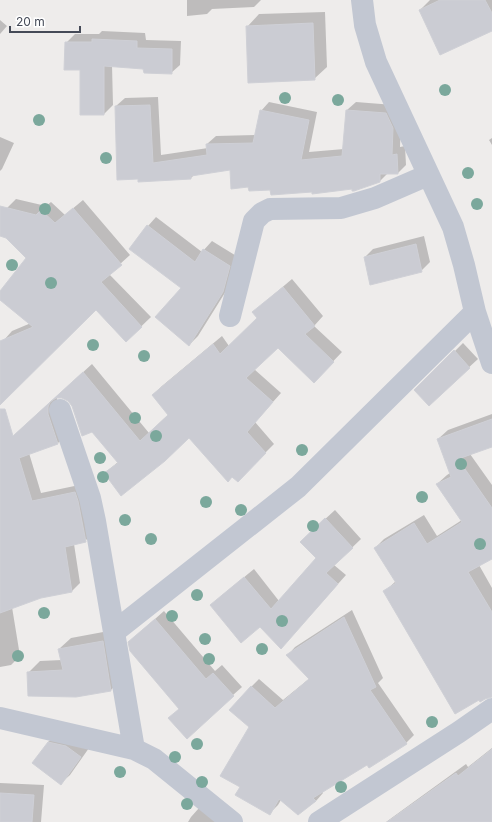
<svg xmlns="http://www.w3.org/2000/svg" width="492" height="822" viewBox="0 0 492 822" font-family="Inter,sans-serif">
	<rect width="100%" height="100%" fill="#eeeceb"/>
	<path fill="#0003" d="M187 0H261L254 7 212 9 207 14 187 16Z
		M430 0H492V30L420 10Z
		M325 12 327 67 314 79 247 27 259 14Z
		M0 20 7 26 0 34Z
		M102 31 145 33 146 40 181 41 180 65 171 73 144 68 112 65 113 105 104 114H81V69L66 43 75 34H99Z
		M158 97 161 155 208 148 207 144 216 136 255 135 261 111 269 102 317 112 309 152 344 149 347 110 356 102 394 105 401 119 400 147 405 146 406 165 398 173H388L380 181 353 188 313 191 249 186 231 169 195 174 191 178 139 181 116 106 125 98Z
		M0 137 14 143 2 169 0 171Z
		M492 138V145L489 140Z
		M16 199 46 206 51 202 65 215 83 200 130 255 109 274 151 317 126 341 96 309 0 404V347L4 340 12 331 31 323 0 299V293L28 258 7 208Z
		M156 217 202 252 212 241 238 257 231 283 198 336 189 345 182 288 148 226Z
		M424 236 430 262 421 271 365 257 373 249Z
		M292 279 323 316 314 326 342 352 323 372 278 346 254 369 281 393 255 422 274 444 238 480 189 437 105 473 118 462 69 400 63 397H57V405L67 434 58 443 29 453 41 493 84 484 94 532 85 541 74 544 80 583 72 591 41 597 12 607 20 656 11 665 0 667V426L11 438 92 364 149 433 169 414 153 395 162 386 222 336 229 346 258 318 253 312Z
		M463 343 478 359 429 404 416 390Z
		M492 414V446L470 454 492 485V558L479 565 492 588V695L384 592 396 581 375 548 384 539 424 515 437 536 462 520 437 484 447 475 450 473 438 439 448 430Z
		M335 510 361 539 334 565 346 575 289 639 260 626 220 597 254 569 279 601 317 558 310 533Z
		M352 610 383 678 378 683 414 735 406 743 368 764 322 791 323 793 316 801 298 814 281 800 278 805 270 813 241 787 250 727 251 687 259 679 283 700 310 678 288 655 295 647Z
		M164 611 215 671 222 665 242 687 233 695 170 718 180 708 129 642Z
		M114 630 122 678 111 690 76 696 28 673 40 661 62 660 59 649 71 638Z
		M57 734 89 748 70 775 61 783 48 742Z
		M492 748V822H386L466 764 468 767Z
		M0 783 44 785 41 822H0Z
		M199 808 226 822H188L191 817Z"/>
	<path fill="#cbccd3" stroke="#cfd0d6" d="M440 0H485L492 13V31L440 55 419 10Z
		M313 23 315 80 248 83 246 26Z
		M92 39 137 41V48L172 49V74L144 73 143 69 104 66V115H80V70H64L65 42H92Z
		M150 105 153 163 207 155 206 144 253 143 260 110 309 120 301 160 342 156 346 110 386 113 393 128 392 155 397 154 398 174H380V182L354 191H352V189L312 194V192L271 195 270 190 249 191 248 187 231 189 230 170 191 176V179L138 182V179L117 180 115 106Z
		M0 206 36 215 41 210 55 223 73 208 122 265 101 282 142 327 126 342 96 310 0 405V341L33 327 0 300V291L26 258 6 238 0 236Z
		M147 225 195 262 203 249 230 266 223 292 189 346 155 317 181 288 129 249Z
		M416 244 422 272 370 285 364 257Z
		M283 287 315 326 305 334 334 362 314 383 278 348 246 378 273 402 247 432 266 453 238 482 232 477 228 482 189 438 165 461 121 496 104 473 118 463 92 432 82 436 72 406 68 401 62 398H56L50 402 48 407V414L58 444 19 458 32 501 75 492 78 501 86 542 65 547 72 592 41 598 0 613V409H5L13 436 83 372 140 441 168 415 152 395 213 344 220 354 257 318 252 312Z
		M454 350 470 368 429 406 414 390Z
		M492 419V447L458 459 492 508V559L468 572 492 612V697L485 699 480 702 479 700 455 714 383 591 396 583 374 548 414 523 427 544 462 522 436 484 451 477 437 439Z
		M325 518 353 548 326 573 338 584 281 649 260 627 241 643 210 605 244 577 271 609 316 558 300 542Z
		M344 617 376 687 370 690 407 744 369 768 367 765 313 798 316 801 298 815 279 799 270 815 235 795 240 787 220 776 249 727 229 710 251 686 275 708 309 679 286 655Z
		M155 619 206 679 213 673 234 696 187 739 168 718 179 709 130 651 128 642Z
		M103 641 111 691 76 697 28 696 27 672 63 670 58 649Z
		M48 742 66 746 81 757 61 785 32 763Z
		M492 749V822H387L456 773 458 776Z
		M0 793 34 795 32 822H0Z"/>
	<g fill="none" stroke-linecap="round" stroke-linejoin="round">
		<path stroke="#c2c7d2" stroke-width="22" d="M362 0 365 25 376 62 453 227 464 265 475 312 492 363
			M230 316 254 221 262 213 270 209 341 208 375 198 428 175
			M60 410 90 498 95 521 134 749
			M114 632 298 487 475 312
			M0 718 134 749 154 759 232 822
			M319 822 459 732 492 709"/>
	</g>
	<g fill="#7ba89c">
		<circle cx="445" cy="90" r="6"/>
		<circle cx="285" cy="98" r="6"/>
		<circle cx="338" cy="100" r="6"/>
		<circle cx="39" cy="120" r="6"/>
		<circle cx="106" cy="158" r="6"/>
		<circle cx="468" cy="173" r="6"/>
		<circle cx="477" cy="204" r="6"/>
		<circle cx="45" cy="209" r="6"/>
		<circle cx="12" cy="265" r="6"/>
		<circle cx="51" cy="283" r="6"/>
		<circle cx="93" cy="345" r="6"/>
		<circle cx="144" cy="356" r="6"/>
		<circle cx="135" cy="418" r="6"/>
		<circle cx="156" cy="436" r="6"/>
		<circle cx="302" cy="450" r="6"/>
		<circle cx="100" cy="458" r="6"/>
		<circle cx="461" cy="464" r="6"/>
		<circle cx="103" cy="477" r="6"/>
		<circle cx="422" cy="497" r="6"/>
		<circle cx="206" cy="502" r="6"/>
		<circle cx="241" cy="510" r="6"/>
		<circle cx="125" cy="520" r="6"/>
		<circle cx="313" cy="526" r="6"/>
		<circle cx="151" cy="539" r="6"/>
		<circle cx="480" cy="544" r="6"/>
		<circle cx="197" cy="595" r="6"/>
		<circle cx="44" cy="613" r="6"/>
		<circle cx="172" cy="616" r="6"/>
		<circle cx="282" cy="621" r="6"/>
		<circle cx="205" cy="639" r="6"/>
		<circle cx="262" cy="649" r="6"/>
		<circle cx="18" cy="656" r="6"/>
		<circle cx="209" cy="659" r="6"/>
		<circle cx="432" cy="722" r="6"/>
		<circle cx="197" cy="744" r="6"/>
		<circle cx="175" cy="757" r="6"/>
		<circle cx="120" cy="772" r="6"/>
		<circle cx="202" cy="782" r="6"/>
		<circle cx="341" cy="787" r="6"/>
		<circle cx="187" cy="804" r="6"/>
	</g>
	<path d="M10 26v6h70v-6" fill="none" stroke="#454a57" stroke-width="2"/>
	<text x="16" y="26" font-size="12" fill="#454a57" stroke="#ffffff" stroke-width="3" paint-order="stroke">20 m</text>
</svg>
